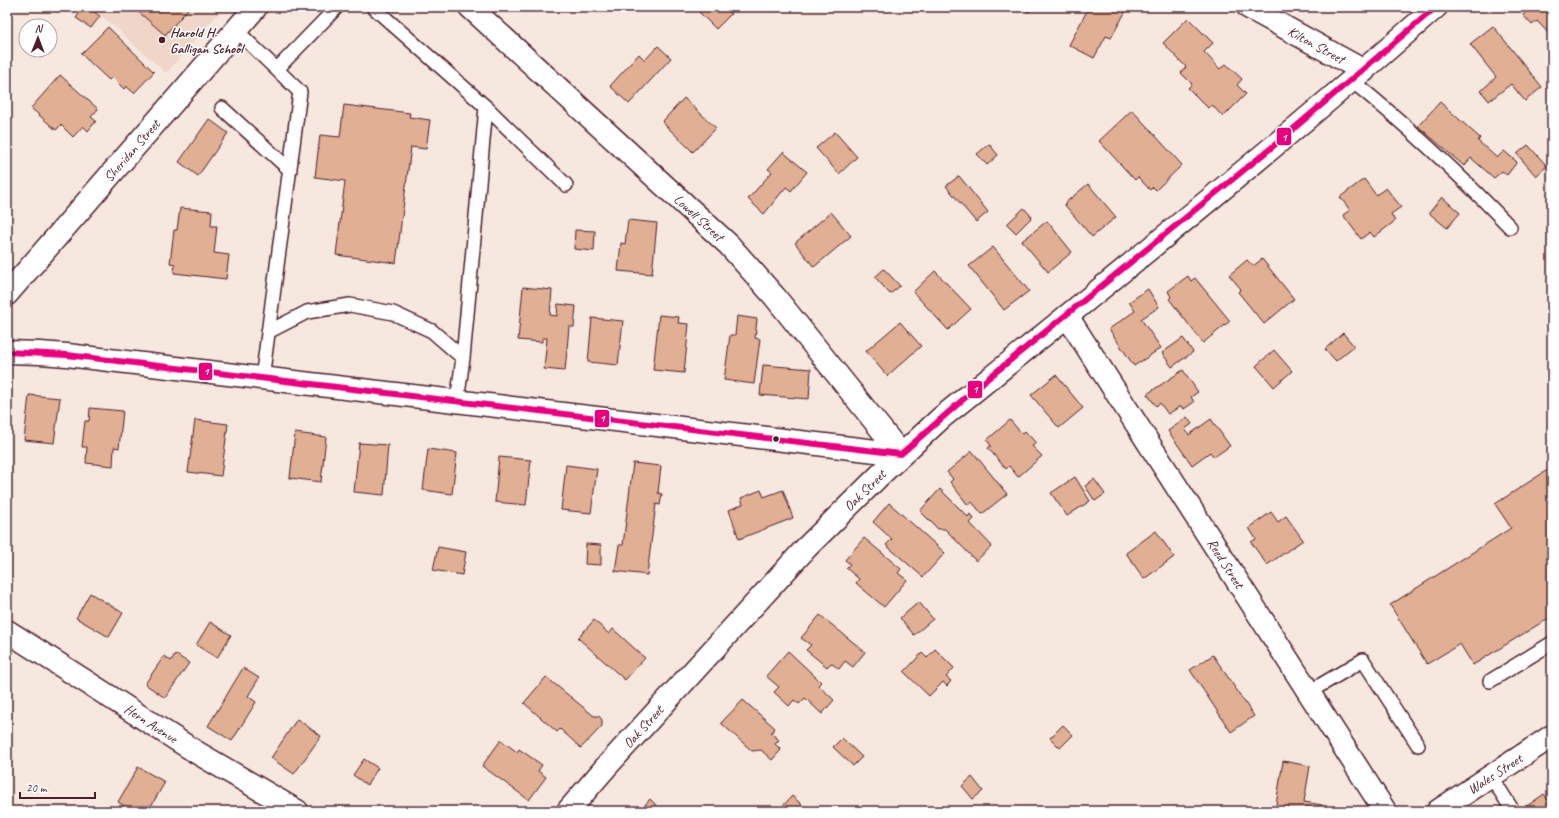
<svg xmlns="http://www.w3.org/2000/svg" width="1559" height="818" viewBox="0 0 1559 818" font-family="Caveat,sans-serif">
	<rect width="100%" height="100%" fill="#f6e7df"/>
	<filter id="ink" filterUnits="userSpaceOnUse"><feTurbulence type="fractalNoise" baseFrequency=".025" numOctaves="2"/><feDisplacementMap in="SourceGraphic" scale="8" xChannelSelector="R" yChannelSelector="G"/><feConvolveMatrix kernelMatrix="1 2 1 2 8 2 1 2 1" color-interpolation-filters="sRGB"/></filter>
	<g filter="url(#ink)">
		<path fill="#f0d6c8" d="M92 7H224L166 73Z"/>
		<path fill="#e1af93" stroke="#4a1f2b" d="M84 7H87L100 16 91 28 76 18Z
			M133 7H190L165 35Z
			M702 7H724L731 14 716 29 698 11Z
			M1019 7H1032L1029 12Z
			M1089 7H1128L1111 38 1106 36 1094 58 1069 45Z
			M1530 7H1552V37L1537 21 1532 25 1523 15Z
			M1188 18 1213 43 1204 52 1220 69 1226 64 1242 79 1237 85 1246 94 1223 117 1212 105 1208 108 1188 88 1192 84 1181 73 1186 67 1163 43Z
			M1493 26 1542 87 1525 101 1511 84 1489 101 1481 91 1496 77 1470 44Z
			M108 27 154 72 134 93 126 86 124 89 112 77 109 80 81 54Z
			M658 46 671 58 629 104 610 86 639 54 645 60Z
			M60 75 98 109 91 117 96 121 88 131 83 126 73 137 61 125 56 130 31 108Z
			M684 98 716 128 693 152 662 122Z
			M1440 102 1480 138 1478 141 1497 158 1504 151 1517 162 1507 175 1502 171 1494 178 1471 158 1464 166 1418 126Z
			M344 105 410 113 409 117 430 120 426 149 411 147 396 263 336 255 345 181 315 177 320 135 340 137Z
			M1132 110 1182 165 1156 190 1153 187 1150 190 1138 177 1135 180 1099 141Z
			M209 119 228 133 198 176 179 162Z
			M835 132 857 157 839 174 816 148Z
			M989 144 998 155 987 165 977 154Z
			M1528 145 1547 166 1536 176 1517 154Z
			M783 152 807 172 791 191 786 187 764 214 748 199 772 172 768 169Z
			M959 176 988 212 976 222 946 186Z
			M1364 179 1376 195 1386 188 1401 207 1391 214 1395 221 1374 237 1370 232 1361 239 1343 215 1350 210 1340 197Z
			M1088 184 1116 217 1092 237 1064 204Z
			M1442 197 1460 213 1447 228 1429 213Z
			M180 208 212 211 211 226H217L214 253 229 255 226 279 174 273 175 264 170 263 174 230H177Z
			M1024 208 1032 217 1016 233 1007 224Z
			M831 212 851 236 814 267 795 243Z
			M628 220 657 223 652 274 618 271 621 243 625 244Z
			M1047 221 1072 252 1048 272 1022 241Z
			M575 230 595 231 594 251 574 249Z
			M993 247 1029 291 1004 310 969 266Z
			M1262 259 1294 299 1264 324 1238 292 1241 289 1229 275 1247 260 1253 266Z
			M884 269 900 286 890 294 875 277Z
			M935 271 971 309 948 330 913 292Z
			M1188 276 1191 281 1195 278 1230 321 1203 343 1169 299 1171 297 1168 291Z
			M523 287 552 290 550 315 557 316 558 304 576 306 574 327H569L565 371 544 369 547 338H542V342L518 340Z
			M1148 289 1159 307 1141 319 1161 348 1134 366 1109 329 1135 311 1129 302Z
			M659 315 679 317 678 323 689 324 684 373 653 370Z
			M737 316 757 319 755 338 760 339 754 384 724 380 730 335H735Z
			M592 318 623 321 618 365 588 362Z
			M900 322 921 346 887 376 866 351Z
			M1343 333 1354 346 1336 361 1325 349Z
			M1183 338 1193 352 1172 367 1162 353Z
			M1274 350 1292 371 1274 387 1256 366Z
			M763 365 811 369 809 399 760 395Z
			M1183 370 1198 392 1191 397 1194 402 1184 409 1181 406 1168 414 1160 403 1156 406 1147 394Z
			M1056 375 1083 408 1059 428 1031 395Z
			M29 395 60 398 54 443 24 440Z
			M90 408 123 411 119 448 114 447 113 466 86 463 87 447H82L85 421H89Z
			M1187 417 1192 424 1185 429 1189 435 1211 419 1230 446 1214 457 1210 452 1192 465 1168 431Z
			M195 420 228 424 221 476 188 472Z
			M1010 420 1022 434 1025 431 1036 443 1032 446 1042 456 1018 477 1009 466 1006 469 988 448 991 446 987 440Z
			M295 433 326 437 321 482 290 478Z
			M359 443 388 445 384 495 354 492Z
			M428 449 457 453 452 494 423 490Z
			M972 451 1007 494 982 514 972 502 968 505 950 482 953 479 947 472Z
			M499 457 531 460 526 505 495 502Z
			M633 463 661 466 658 493 662 494 660 505 656 504 647 575 615 571 619 545H623Z
			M566 465 597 469 591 513 561 510Z
			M1549 469 1552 475V616L1473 665 1460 644 1427 664 1390 605 1511 528 1495 504Z
			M1075 477 1090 501 1067 516 1051 493Z
			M1094 479 1105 494 1095 501 1085 486Z
			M940 489 968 517 970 514 974 519 970 523 992 546 976 561 945 529H938L920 511Z
			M761 490 764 497 783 490 793 518 739 539 729 510 743 504 741 498Z
			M7 491H9L10 516H7Z
			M889 503 945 553 923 577 886 545 892 539 873 522Z
			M1271 512 1278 522 1286 516 1303 540 1267 565 1251 542 1256 539 1249 528Z
			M1156 531 1174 557 1144 579 1126 553Z
			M864 538 901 569 898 573 907 580 884 607 856 583 859 579 846 568 850 564 845 560Z
			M586 544 601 545V565L585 564Z
			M438 547 466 552 462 575 433 570Z
			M90 593 123 613 109 637 76 618Z
			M919 602 933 619 914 635 900 618Z
			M820 615 865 652 853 667 845 661 839 669 831 663 827 667 806 650 811 645 801 638Z
			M594 620 609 634 613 629 645 658 625 680 578 638Z
			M210 622 231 635 217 658 196 645Z
			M935 649 954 668 946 677 951 681 947 686 943 682 929 696 904 672 922 653 927 658Z
			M788 651 821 682 818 685 834 700 822 714 805 698 799 704 794 700 789 706 774 692 779 687 766 676Z
			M175 654 189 663 165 698 145 684 164 656 171 661Z
			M1213 655 1254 716 1231 732 1190 670Z
			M243 668 259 678 248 696 256 702 232 741 208 726Z
			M546 677 594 716H599L602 720V726L581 748 560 729 557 732 524 703Z
			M743 700 775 728 771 733 779 740 775 744 781 750 772 760 761 750 752 751 721 723Z
			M297 719 321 736 294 774 271 758Z
			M1063 725 1073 735 1060 748 1050 738Z
			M842 738 862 757 853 766 833 747Z
			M501 740 517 752 519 749 542 765 538 771 546 777 529 800 482 766Z
			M364 759 378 768 367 785 353 775Z
			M1283 761 1310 766 1304 802 1322 805 1321 811H1275Z
			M138 767 165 782 150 808 155 811H133L118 802Z
			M972 777 983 791 973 799 962 786Z
			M1544 794 1552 805V811H1520Z
			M792 796 809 811H778Z
			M650 799 662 811 665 807 669 811H640Z"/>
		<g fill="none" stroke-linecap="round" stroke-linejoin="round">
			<g stroke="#4a1f2b" stroke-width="16">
				<path id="service" d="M373 7 486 107 566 185
					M236 30 300 92 262 379
					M277 69 337 7
					M1352 81C1408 126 1460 175 1510 227
					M222 108 290 170
					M268 332 307 312 350 305 393 313 432 331 463 358
					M457 402 463 358 486 107
					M1490 681 1552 643
					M1309 692 1363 660 1418 745
					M1491 776 1513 811"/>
			</g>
			<g stroke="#4a1f2b" stroke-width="25">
				<g id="minor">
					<path id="s1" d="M470 7 729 245 775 297 901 454"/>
					<path id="s2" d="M1248 7 1364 71"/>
					<path id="s3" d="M7 294 256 7"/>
					<path id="s4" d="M1067 316 1385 811"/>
					<path id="s5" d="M7 631 196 752 297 811"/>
					<path id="s6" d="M1438 811 1552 736"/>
				</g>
			</g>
			<g stroke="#4a1f2b" stroke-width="25">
				<g id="tertiary">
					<path d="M7 352 40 353 67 355 901 454"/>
					<path id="s7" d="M568 811 606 767 806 548 882 473 941 418C1108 283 1275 149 1436 7"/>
				</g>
			</g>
			<use href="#service" stroke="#fff" stroke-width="13"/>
			<use href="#minor" stroke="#fff" stroke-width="22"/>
			<use href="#tertiary" stroke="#fff" stroke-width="22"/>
			<g stroke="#fff" stroke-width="9">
				<path id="bus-1" d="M7 352 67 355 901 454 975 389 1271 148 1436 7"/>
			</g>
			<use href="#bus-1" stroke="#e5007d" stroke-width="6"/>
		</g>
	</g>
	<g fill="#4a1f2b" stroke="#fff" stroke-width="1.5">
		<circle cx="162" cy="40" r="4"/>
		<circle cx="776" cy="439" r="3.5"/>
	</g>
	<g text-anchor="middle" stroke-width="3" stroke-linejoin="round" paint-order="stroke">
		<g font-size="14" font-weight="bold" fill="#4a1f2b" stroke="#fff" text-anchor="start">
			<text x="170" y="37">Harold H.<tspan x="170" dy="16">Galligan School</tspan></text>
		</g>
		<g font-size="14" fill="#4a1f2b" stroke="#fff">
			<text dy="5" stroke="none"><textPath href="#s2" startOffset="78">Kilton Street</textPath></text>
			<text dy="5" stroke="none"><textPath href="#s3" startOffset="190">Sheridan Street</textPath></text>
			<text dy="5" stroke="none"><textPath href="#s1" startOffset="311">Lowell Street</textPath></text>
			<text dy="5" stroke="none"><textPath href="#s7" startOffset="437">Oak Street</textPath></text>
			<text dy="5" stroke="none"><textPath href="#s4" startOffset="294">Reed Street</textPath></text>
			<text dy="5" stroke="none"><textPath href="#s5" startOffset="171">Hern Avenue</textPath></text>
			<text dy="5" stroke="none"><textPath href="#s7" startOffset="113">Oak Street</textPath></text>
			<text dy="5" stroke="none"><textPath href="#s6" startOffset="68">Wales Street</textPath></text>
		</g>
	</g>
	<g stroke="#fff" stroke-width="1.5">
		<rect x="1276" y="127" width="16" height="19" rx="4" fill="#e5007d"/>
		<rect x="198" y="362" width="15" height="19" rx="4" fill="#e5007d"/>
		<rect x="967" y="380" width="16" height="19" rx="4" fill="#e5007d"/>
		<rect x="594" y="409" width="16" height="19" rx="4" fill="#e5007d"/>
	</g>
	<g font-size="11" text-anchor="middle" font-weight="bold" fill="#fff">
		<text x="1284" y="141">1</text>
		<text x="206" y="375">1</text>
		<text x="975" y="393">1</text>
		<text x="602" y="422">1</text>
	</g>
	<rect width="1559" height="818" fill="none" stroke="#fff" stroke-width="24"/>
	<rect x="12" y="12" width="1535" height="794" fill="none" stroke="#4a1f2b" stroke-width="1.5" filter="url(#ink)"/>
	<g transform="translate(38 38) rotate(1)"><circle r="19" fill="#ffffff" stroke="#b7a5aa"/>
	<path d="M0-3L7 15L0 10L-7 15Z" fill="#4a1f2b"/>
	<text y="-6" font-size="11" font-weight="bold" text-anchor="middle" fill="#4a1f2b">N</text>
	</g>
	<path d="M20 792v6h75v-6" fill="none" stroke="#4a1f2b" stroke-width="2"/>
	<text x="26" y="792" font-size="12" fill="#4a1f2b" stroke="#ffffff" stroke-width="3" paint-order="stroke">20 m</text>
</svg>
